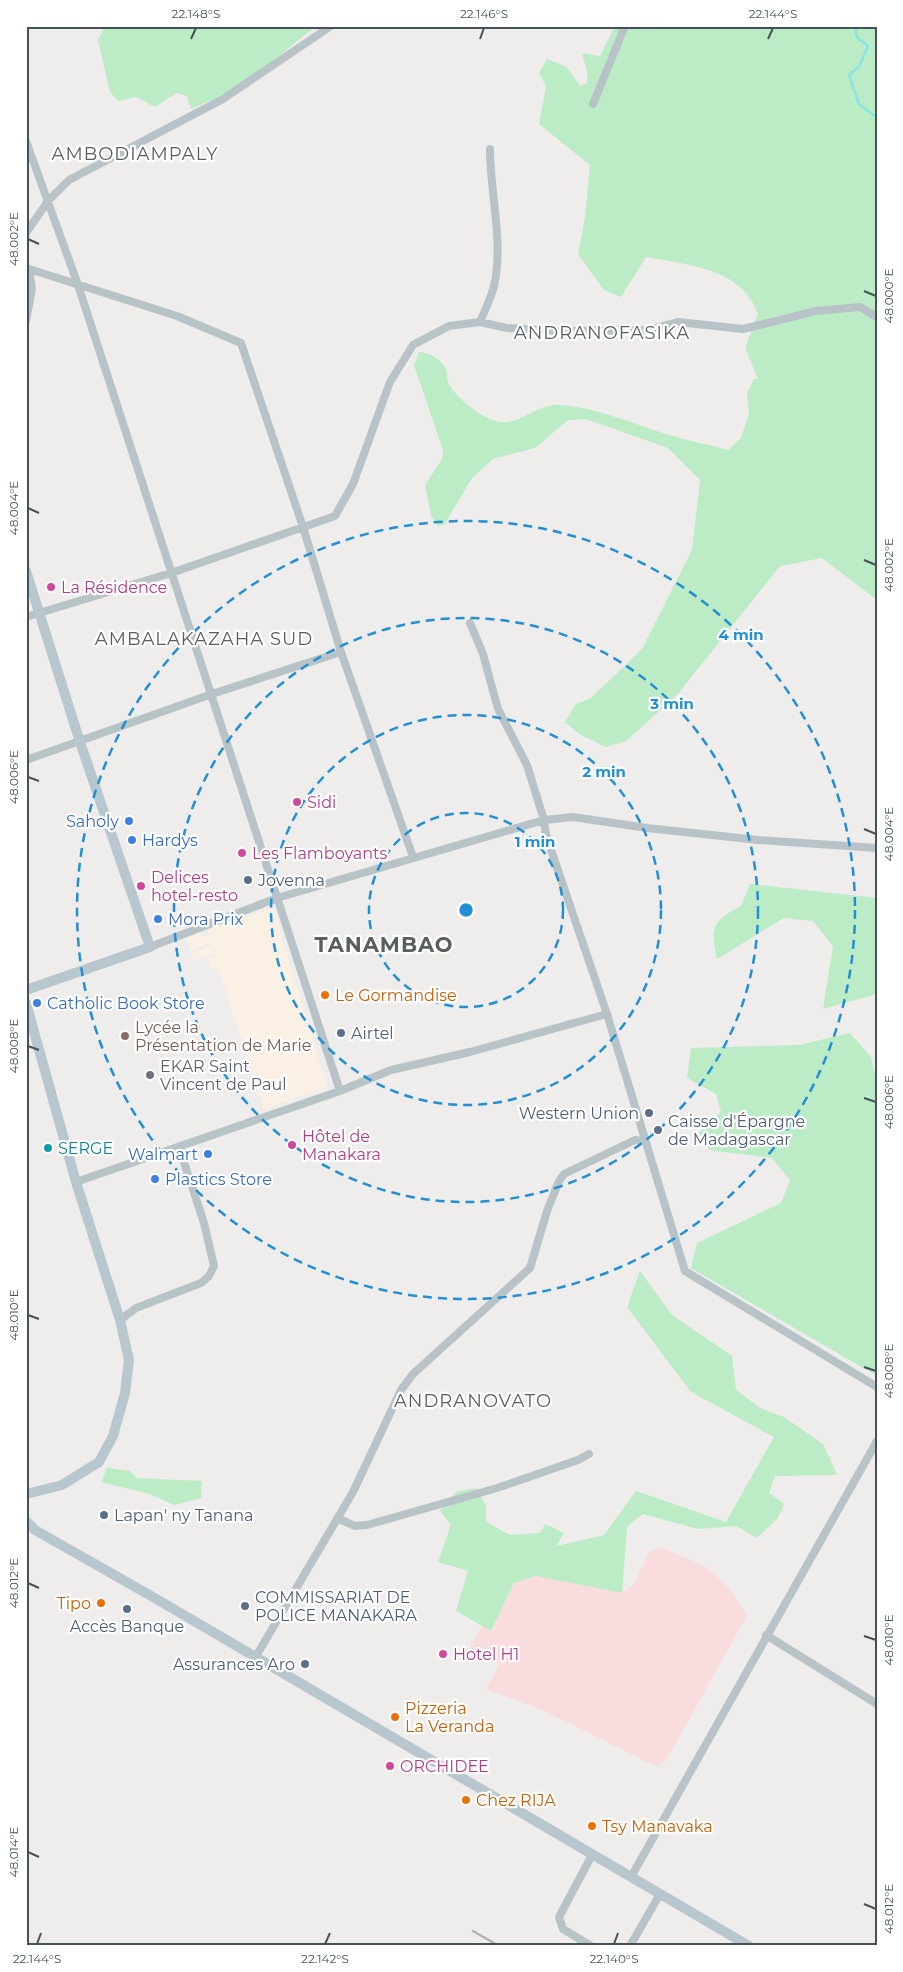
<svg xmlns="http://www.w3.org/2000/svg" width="903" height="1972" viewBox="0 0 903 1972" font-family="Montserrat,sans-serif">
	<rect width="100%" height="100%" fill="#efecec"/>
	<path fill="#faf0e4" d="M273 908 327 1087 264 1109 218 967 211 969 208 958 214 956 213 953 194 962 191 954 211 946 210 943 191 951 186 936 200 932 203 938 209 935 208 930Z"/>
	<path fill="#f9dcde" d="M661 1547 706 1567 727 1586 747 1615 667 1759 657 1767 540 1709 486 1689 500 1664 470 1647 482 1626 492 1630 514 1583 536 1576 622 1593 633 1586 649 1553Z"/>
	<path fill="#bbecc5" d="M105 26H316L268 65 226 94 191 109 187 96 176 93 155 107 136 97 118 101 110 92 98 40Z
		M615 26H877V600L822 558 780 566 677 695 626 741 606 747 579 734 565 722 576 704 591 698 642 649 692 550 700 480 668 448 586 419 568 420 535 448 493 459 472 478 444 525 438 526 431 516 425 485 442 459 443 450 414 365 419 352C429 352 442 360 446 369 448 374 446 380 449 384 456 398 481 417 496 421 519 427 536 404 558 405 599 407 637 426 676 437 693 442 711 445 728 450L741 438 749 414 747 393 754 379H758L745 348 758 314C742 268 688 265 646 257L621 297 604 290 578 254 585 217 590 165 539 124 546 86 539 73 547 59 567 67 580 86 587 83V72L582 53 600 56Z
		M750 884 877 898V994L823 1009 833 946 813 921 784 918 717 959C710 928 712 921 741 906Z
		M850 1033 871 1057 877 1082V1376L691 1268 697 1243 781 1203 790 1180 772 1158 709 1150 699 1133 721 1112 716 1094 687 1078 691 1048 799 1045Z
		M640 1271 672 1315 732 1356 736 1390 762 1409 784 1417 823 1444 837 1475 775 1476 769 1493 784 1504 778 1518 757 1538 736 1526 698 1529 643 1514 627 1527 622 1593 536 1576 514 1583 491 1631 456 1611 468 1571 438 1562 451 1525 440 1511 456 1492 476 1488 486 1506V1522L510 1535 540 1533 545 1524 564 1533 556 1546 604 1535 636 1491 726 1522 774 1437 691 1392 627 1307Z
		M107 1468 130 1471 137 1478 202 1481 201 1498 174 1505 150 1494 101 1482Z"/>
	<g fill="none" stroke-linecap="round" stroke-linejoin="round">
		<path stroke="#8ae4e7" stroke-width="2.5" d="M855 26 857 37 868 46 859 67 849 75 859 104 877 118"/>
		<path stroke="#b8c3c8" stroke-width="8" d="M593 104 625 26
			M26 141 78 285 340 1091
			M26 233 48 201 69 180 223 99 331 26
			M26 268 177 316 241 343 303 527 341 652 413 857
			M26 321 32 289 29 269
			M480 322C485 310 491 298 494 286 504 243 490 193 490 149
			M26 617 171 573 335 516 353 484 390 382 413 345 449 326 480 322 507 328 560 331 648 330 678 322 743 329 816 311 860 307 877 317
			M470 623 483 654 498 709 527 765 544 820 573 817 647 828 758 840 877 848
			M26 760 212 694 341 652
			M607 1014 685 1271 877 1387
			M76 1182 340 1091 391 1070 470 1052 607 1014 546 835 544 820 277 898 150 947
			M120 1320 136 1308 201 1283 209 1276 214 1266 204 1223 179 1147
			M337 1518 355 1526 367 1525 497 1488 578 1460 589 1454
			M766 1635 877 1704
			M255 1658 353 1492 401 1390 413 1374 530 1268 547 1211 559 1181 564 1174 635 1140 645 1141
			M631 1877 877 1441
			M591 1946 563 1929 559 1917 592 1855
			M630 1946 660 1894"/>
		<path stroke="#b8c6cd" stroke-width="10" d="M26 571 80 742 150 947 26 990
			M26 1003 76 1182 120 1320 129 1360 125 1393 113 1436 99 1462 62 1485 26 1494
			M26 1521 35 1530 153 1597 749 1946"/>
		<path stroke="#aeb3b6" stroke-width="2.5" d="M473 1931 499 1946"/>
	</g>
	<path fill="none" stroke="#455358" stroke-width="2" d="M191 39 196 28M480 39 484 28M768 39 773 28M28 239 39 244M864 291 876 296M28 508 39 513M864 560 876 565M28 777 39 781M864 829 876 834M28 1046 39 1050M864 1098 876 1102M28 1315 39 1319M864 1367 876 1371M28 1583 39 1588M864 1636 876 1640M28 1852 39 1857M864 1904 876 1909M37 1944 41 1933M325 1944 330 1933M614 1944 618 1933"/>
	<g fill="none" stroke="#218fd4" stroke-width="2.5" stroke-dasharray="9 6">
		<circle cx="466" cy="910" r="97"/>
		<circle cx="466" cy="910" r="195"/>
		<circle cx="466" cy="910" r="292"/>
		<circle cx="466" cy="910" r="389"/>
	</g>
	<g fill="#d1479c" stroke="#fff" stroke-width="2">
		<circle cx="51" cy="587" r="5"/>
		<circle cx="297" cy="802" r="5"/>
		<circle cx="242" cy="853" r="5"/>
		<circle cx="141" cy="886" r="5"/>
		<circle cx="292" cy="1145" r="5"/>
		<circle cx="443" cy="1654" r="5"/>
		<circle cx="390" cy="1766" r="5"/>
	</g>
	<g fill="#3f7fe0" stroke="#fff" stroke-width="2">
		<circle cx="129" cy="821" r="5"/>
		<circle cx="132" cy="840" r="5"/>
		<circle cx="158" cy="919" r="5"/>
		<circle cx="37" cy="1003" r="5"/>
		<circle cx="208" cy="1154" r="5"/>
		<circle cx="155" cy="1179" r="5"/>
	</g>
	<g fill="#5c6f8a" stroke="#fff" stroke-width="2">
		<circle cx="248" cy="880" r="5"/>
		<circle cx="341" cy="1033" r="5"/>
		<circle cx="649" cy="1113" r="5"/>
		<circle cx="658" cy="1130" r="5"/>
		<circle cx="104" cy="1515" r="5"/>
		<circle cx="245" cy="1606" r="5"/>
		<circle cx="127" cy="1609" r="5"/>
		<circle cx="305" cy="1664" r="5"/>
	</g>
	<g fill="#e8710a" stroke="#fff" stroke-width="2">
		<circle cx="325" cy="995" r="5"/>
		<circle cx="101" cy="1603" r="5"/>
		<circle cx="395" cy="1717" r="5"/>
		<circle cx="466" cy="1800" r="5"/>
		<circle cx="592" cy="1826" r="5"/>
	</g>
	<circle fill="#8d6e63" stroke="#fff" stroke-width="2" cx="125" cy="1036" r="5"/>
	<circle fill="#6b7280" stroke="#fff" stroke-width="2" cx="150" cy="1075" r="5"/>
	<circle fill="#0f9aa8" stroke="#fff" stroke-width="2" cx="48" cy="1148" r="5"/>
	<g text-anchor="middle" stroke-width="4.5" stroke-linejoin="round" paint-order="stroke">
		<g font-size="16" fill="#b23c85" stroke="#fff" text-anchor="start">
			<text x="61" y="593">La Résidence</text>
			<text x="307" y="808">Sidi</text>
			<text x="252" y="859">Les Flamboyants</text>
			<text x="151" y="883">Delices<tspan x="151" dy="18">hotel-resto</tspan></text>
			<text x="302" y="1142">Hôtel de<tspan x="302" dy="18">Manakara</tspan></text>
			<text x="453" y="1660">Hotel H1</text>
			<text x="400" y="1772">ORCHIDEE</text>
		</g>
		<g font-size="16" fill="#366cbe" stroke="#fff" text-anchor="start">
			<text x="119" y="827" text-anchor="end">Saholy</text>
			<text x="142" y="846">Hardys</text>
			<text x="168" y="925">Mora Prix</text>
			<text x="47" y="1009">Catholic Book Store</text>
			<text x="198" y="1160" text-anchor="end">Walmart</text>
			<text x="165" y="1185">Plastics Store</text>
		</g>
		<g font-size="16" fill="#4e5e75" stroke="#fff" text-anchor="start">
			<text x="258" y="886">Jovenna</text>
			<text x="351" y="1039">Airtel</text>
			<text x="639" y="1119" text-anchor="end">Western Union</text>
			<text x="668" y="1127">Caisse d'Épargne<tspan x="668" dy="18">de Madagascar</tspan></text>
			<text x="114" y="1521">Lapan' ny Tanana</text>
			<text x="255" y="1603">COMMISSARIAT DE<tspan x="255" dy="18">POLICE MANAKARA</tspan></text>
			<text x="127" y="1632" text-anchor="middle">Accès Banque</text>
			<text x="295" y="1670" text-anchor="end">Assurances Aro</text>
		</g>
		<g font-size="16" fill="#c56008" stroke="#fff" text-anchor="start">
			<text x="335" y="1001">Le Gormandise</text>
			<text x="91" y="1609" text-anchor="end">Tipo</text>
			<text x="405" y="1714">Pizzeria<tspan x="405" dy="18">La Veranda</tspan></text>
			<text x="476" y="1806">Chez RIJA</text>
			<text x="602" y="1832">Tsy Manavaka</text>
		</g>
		<g font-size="16" fill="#785e54" stroke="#fff" text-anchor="start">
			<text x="135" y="1033">Lycée la<tspan x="135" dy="18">Présentation de Marie</tspan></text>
		</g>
		<g font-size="16" fill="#5b616d" stroke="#fff" text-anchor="start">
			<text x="160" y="1072">EKAR Saint<tspan x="160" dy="18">Vincent de Paul</tspan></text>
		</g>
		<g font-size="16" fill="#0d838f" stroke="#fff" text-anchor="start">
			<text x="58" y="1154">SERGE</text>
		</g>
		<g font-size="18" letter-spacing="1" fill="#595e60" stroke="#fff">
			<text x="135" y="160">AMBODIAMPALY</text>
			<text x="602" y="339">ANDRANOFASIKA</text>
			<text x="204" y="645">AMBALAKAZAHA SUD</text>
			<text x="473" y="1407">ANDRANOVATO</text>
		</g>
		<g font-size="21" font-weight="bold" letter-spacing="1" fill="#595e60" stroke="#fff">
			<text x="384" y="952">TANAMBAO</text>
		</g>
	</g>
	<circle cx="466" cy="910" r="8" fill="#218fd4" stroke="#fff" stroke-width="2.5"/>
	<g font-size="15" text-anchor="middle" font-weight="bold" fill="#218fd4" stroke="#fff" stroke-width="4.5" stroke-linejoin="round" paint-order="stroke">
		<text x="741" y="640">4 min</text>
		<text x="672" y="709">3 min</text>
		<text x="604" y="777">2 min</text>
		<text x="535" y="847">1 min</text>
	</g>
	<rect width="903" height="1972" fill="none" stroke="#ffffff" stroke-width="55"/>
	<rect x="28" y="28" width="848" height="1916" fill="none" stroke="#455358" stroke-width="2"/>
	<g font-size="12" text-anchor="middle" fill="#455358">
		<text x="196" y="18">22.148°S</text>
		<text x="484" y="18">22.146°S</text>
		<text x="773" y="18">22.144°S</text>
		<text transform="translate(14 239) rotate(-90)" y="4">48.002°E</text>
		<text transform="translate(889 296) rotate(-90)" y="4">48.000°E</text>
		<text transform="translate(14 508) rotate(-90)" y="4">48.004°E</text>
		<text transform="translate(889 565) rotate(-90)" y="4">48.002°E</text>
		<text transform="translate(14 777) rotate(-90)" y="4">48.006°E</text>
		<text transform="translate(889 834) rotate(-90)" y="4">48.004°E</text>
		<text transform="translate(14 1046) rotate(-90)" y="4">48.008°E</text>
		<text transform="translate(889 1102) rotate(-90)" y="4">48.006°E</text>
		<text transform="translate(14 1315) rotate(-90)" y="4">48.010°E</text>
		<text transform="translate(889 1371) rotate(-90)" y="4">48.008°E</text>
		<text transform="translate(14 1583) rotate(-90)" y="4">48.012°E</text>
		<text transform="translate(889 1640) rotate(-90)" y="4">48.010°E</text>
		<text transform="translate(14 1852) rotate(-90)" y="4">48.014°E</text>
		<text transform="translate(889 1909) rotate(-90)" y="4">48.012°E</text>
		<text x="37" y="1963">22.144°S</text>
		<text x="325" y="1963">22.142°S</text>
		<text x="614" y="1963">22.140°S</text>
	</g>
</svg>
